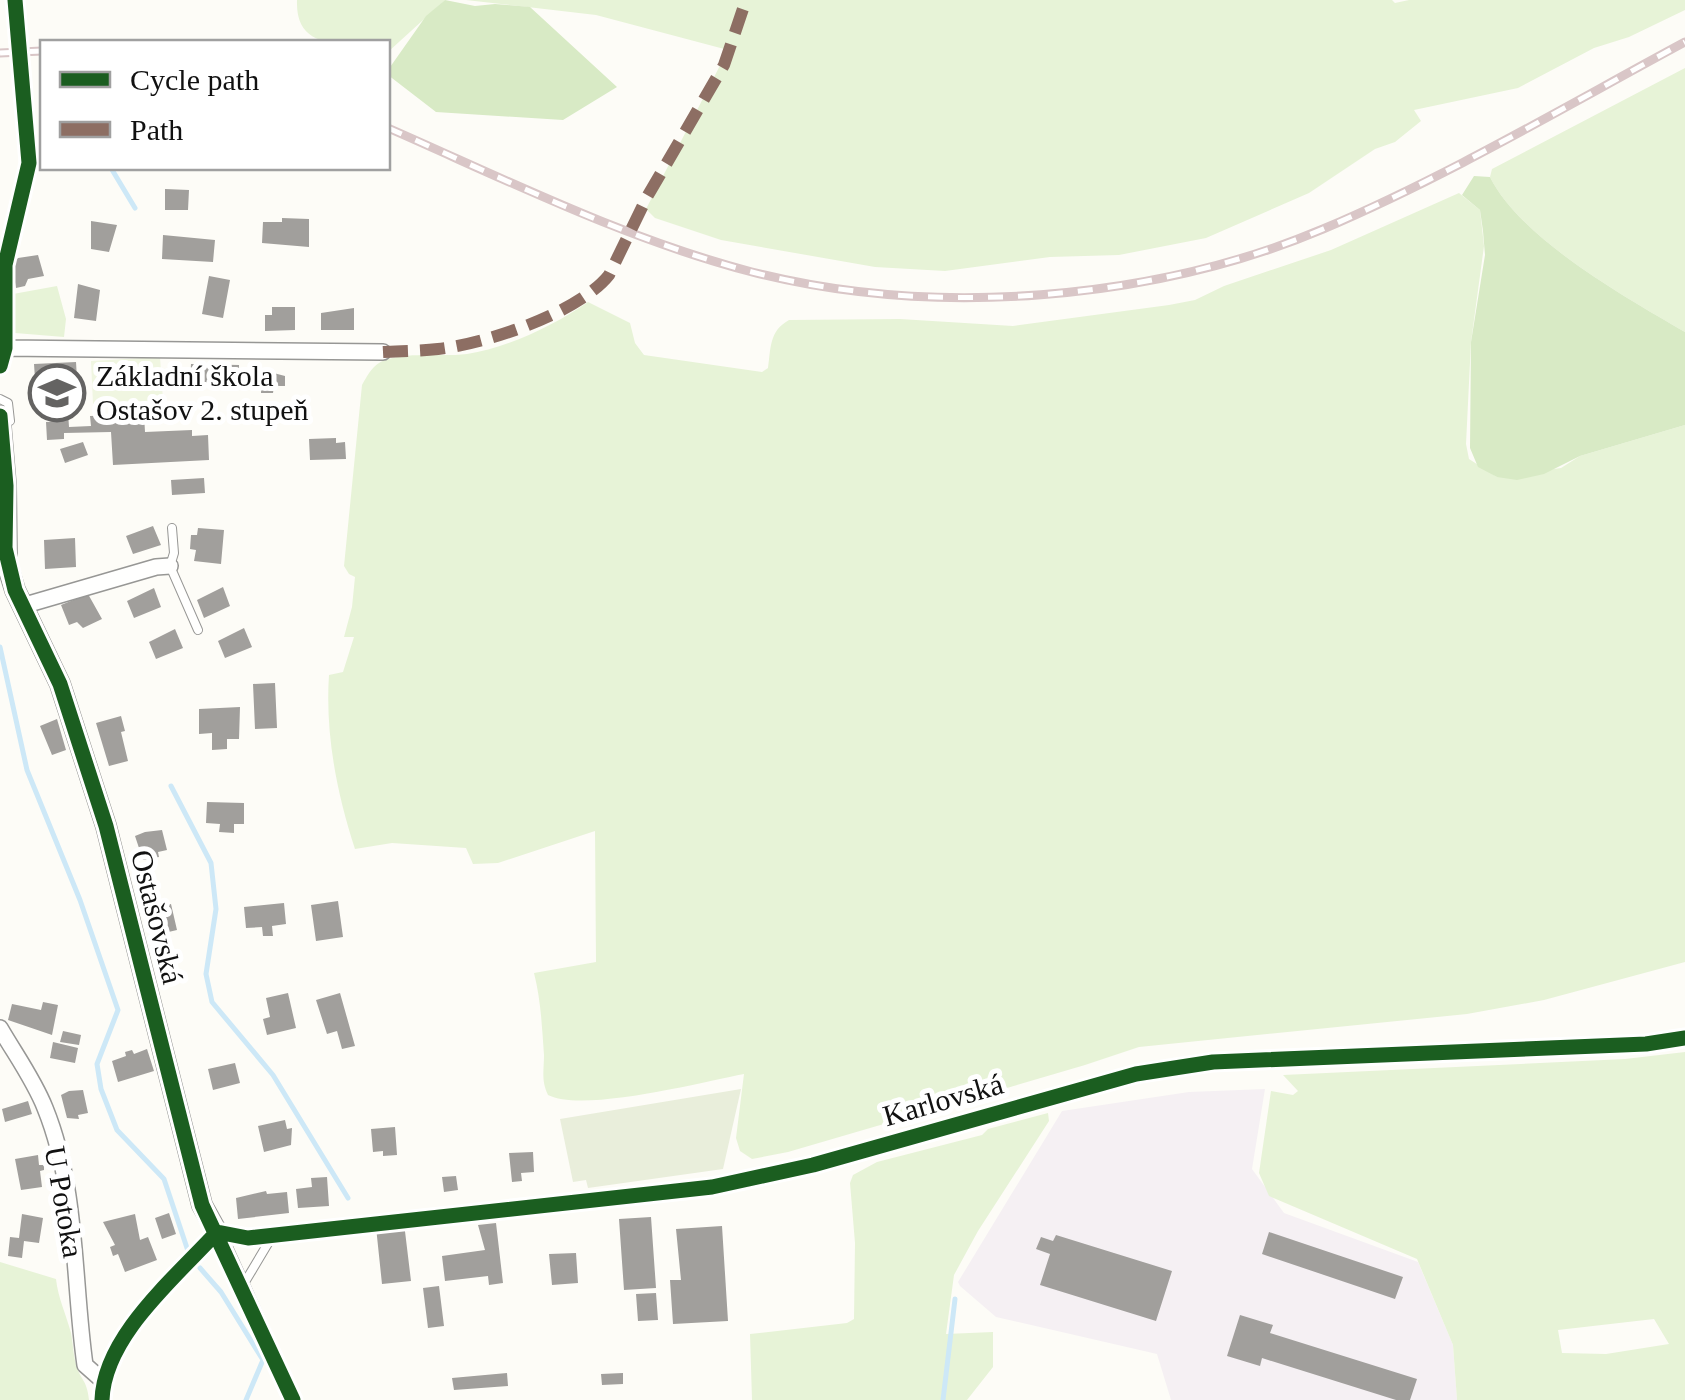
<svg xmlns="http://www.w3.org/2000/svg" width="1685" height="1400" viewBox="0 0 1685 1400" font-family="Georgia,serif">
	<rect width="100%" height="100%" fill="#fdfcf7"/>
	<path fill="#f5f0f3" d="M1265 1089 1252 1169 1284 1213 1418 1262 1453 1345 1457 1400H1171L1157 1354 996 1317 960 1286 958 1282 1062 1111 1189 1092Z"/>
	<path fill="#e7f3d7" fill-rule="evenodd" d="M297 0H445L388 52V42C349 42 295 55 297 0Z
		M466 0H1392L1395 3 1409 0H1685V10L1629 37 1594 48 1518 88 1414 110 1421 121 1395 142 1375 149 1309 193 1206 238 1119 255 1050 257 945 271 875 267 721 240 655 218 646 209 728 50 596 15Z
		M1685 68V332C1625 297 1521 239 1490 177L1492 169Z
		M1459 193 1480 210 1484 246 1471 342 1466 444 1469 459 1497 477 1561 468 1580 456 1685 425V962L1544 1000 1467 1014 1139 1047 1085 1065 788 1152 752 1159 740 1151 736 1138 744 1074C702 1082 583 1113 548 1095 541 1080 544 1071 544 1055 542 1028 541 1000 534 973L596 962 595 831 498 863 473 864 466 848 392 843 355 849C337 794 325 734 329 675L343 672 354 637H344L352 607 355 577 349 574 344 566 362 385C369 373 374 362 389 359 413 352 442 357 467 354 507 348 555 325 588 302L630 323 635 343 644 355 762 372 768 368C771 348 769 331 789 320L900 319 1013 326 1169 305 1195 300 1224 286 1331 250Z
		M57 286 66 319 64 337 15 333 13 294Z
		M1685 1052V1400H1457L1453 1345 1417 1259 1269 1196 1259 1173 1271 1091 1293 1095 1298 1091 1283 1075 1625 1059ZM1654 1319 1669 1344 1606 1354 1562 1353 1558 1330Z
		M1048 1113 1049 1121 978 1231 954 1275 946 1334 993 1332V1367L967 1400H752L750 1334 847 1323 854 1319 855 1243 850 1183 853 1175 877 1162 982 1135 988 1129Z
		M0 1262 56 1279C58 1298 66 1314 71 1333 73 1343 73 1354 76 1364 80 1380 87 1379 89 1400H0Z"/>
	<path fill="#d8eac5" d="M445 0 475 6 495 4 530 7 617 87 563 120 436 112 388 75V70L426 16Z
		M1474 176 1490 177C1521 239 1625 297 1685 332V425L1580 456 1544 474 1517 480 1497 477 1478 467 1470 448 1471 342 1485 255 1483 231 1480 210 1462 195Z"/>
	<path fill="#e9eedb" d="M741 1089 723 1169 588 1188 586 1180 573 1182 560 1119Z"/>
	<path fill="#f0f6e1" d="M160 357 163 400 93 404 91 361Z"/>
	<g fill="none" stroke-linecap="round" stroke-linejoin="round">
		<path stroke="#cde8f7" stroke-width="5" d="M111 168 135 208
			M0 647 27 770 80 900 118 1010 97 1064 101 1089 117 1130 164 1179 188 1251
			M171 786 211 863 216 909 206 974 212 1002 273 1075 348 1198
			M200 1268 221 1292 263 1360 246 1400
			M943 1400 955 1299"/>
	</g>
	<path fill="#a19f9c" d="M165 189 189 190 188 210H165Z
		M282 218 309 219V247L262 243 263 222H282Z
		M91 221 117 225 109 252 91 249Z
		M163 235 215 240 213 262 162 259Z
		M38 255 44 276 28 279 25 286 16 288 12 264 18 258Z
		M209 276 230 280 223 318 202 314Z
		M78 284 100 290 96 321 74 318Z
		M272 307H295V330L265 331V315H272Z
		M354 308V330H321V313Z
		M76 362 79 411 68 412 69 427 91 426 90 416 144 414 145 432 192 430V436L208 435 209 460 113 465 111 432 64 433V439L47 440 46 422 62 421V407L37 408 34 364Z
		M191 364 239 365V383L190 382Z
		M262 370 285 376V386H274L273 393H261Z
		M336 438V443L345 442 346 459 310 460 309 439Z
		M83 442 88 455 65 463 60 449Z
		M204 478 205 493 172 495 171 480Z
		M153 526 161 545 133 554 126 536Z
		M198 528 224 530 221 564 194 561 196 550 190 549 191 535H197Z
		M75 538 76 567 45 569 44 540Z
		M223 587 230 606 204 618 197 600Z
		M154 588 161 607 134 618 127 601Z
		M88 594 102 619 83 628 77 622 69 625 61 605Z
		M244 628 252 647 225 658 218 641Z
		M175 629 183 648 156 659 149 642Z
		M275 683 277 728 255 729 253 684Z
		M240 707 239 739H227V749L212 750V733L199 734V709Z
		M121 716 125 731 121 732 128 761 109 766 96 723Z
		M57 719 66 750 52 755 40 726Z
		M207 802 244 803V824H234V833L219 832 220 824 206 823Z
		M162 830 167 850 158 852 159 857 143 860 135 836 145 832Z
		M338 901 343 937 316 941 311 905Z
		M284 903 286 924 272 926 273 936H263L262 927 246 928 244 907Z
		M171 904 177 930 160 934 154 908Z
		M288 993 296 1028 267 1035 263 1019 270 1017 266 998Z
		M340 993 355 1046 342 1049 337 1031 327 1034 316 1000Z
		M43 1002 58 1005 52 1035 8 1020 12 1004 41 1010Z
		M63 1031 81 1035 79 1045 60 1042Z
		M53 1042 78 1048 75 1063 50 1058Z
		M147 1049 154 1071 118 1082 112 1061 126 1056 125 1052 132 1050 134 1054Z
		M235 1063 240 1083 213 1090 208 1069Z
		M83 1090 88 1113 78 1115 79 1119 67 1118 61 1095 69 1091Z
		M28 1101 32 1114 5 1122 2 1109Z
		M285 1120 287 1129 292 1128 291 1145 264 1152 258 1126Z
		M395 1127 397 1155 383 1156V1151L373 1152 371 1129Z
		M533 1152 534 1172 521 1173 522 1181 512 1182 509 1153Z
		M38 1155 39 1165H44V1170L40 1171 42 1187 21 1190 15 1159Z
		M456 1176 458 1190 444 1192 442 1177Z
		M327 1177 329 1206 298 1208 296 1189 312 1187 311 1178Z
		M266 1191 267 1194 287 1192 289 1213 238 1219 236 1198Z
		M169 1213 176 1234 162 1239 155 1218Z
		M22 1214 43 1218 39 1243 24 1241 22 1258 8 1256 10 1237 19 1238Z
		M135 1214 140 1240 148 1237 157 1260 125 1272 118 1254 113 1256 110 1247 115 1245 103 1222Z
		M651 1217 656 1288 624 1290 619 1219Z
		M404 1223 411 1281 382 1284 376 1227Z
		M496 1223 503 1283 489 1285 488 1276 445 1281 442 1256 485 1250 478 1225Z
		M722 1226 728 1321 673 1324 670 1280H681L676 1229Z
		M1269 1232 1403 1277 1395 1299 1262 1254Z
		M1056 1235 1172 1271 1156 1321 1040 1285 1050 1254 1036 1249 1041 1237 1053 1241Z
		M576 1253 578 1283 552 1285 549 1254Z
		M439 1286 444 1326 428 1328 423 1288Z
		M656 1293 658 1320 638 1321 636 1294Z
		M1240 1315 1273 1325 1270 1333 1417 1379 1410 1400H1396L1262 1358 1260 1366 1227 1356Z
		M507 1373 508 1386 454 1390 452 1378Z
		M623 1373V1384L602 1385 601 1374Z"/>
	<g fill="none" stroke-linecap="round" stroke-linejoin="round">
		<g stroke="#979795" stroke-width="10">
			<path id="service" d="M0 399 8 403 10 421
				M172 528 174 553 170 566 198 630
				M242 1287 273 1235"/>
		</g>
		<g stroke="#979795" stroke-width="18">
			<path id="minor" d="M5 348 383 352
				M0 366 5 348V265L29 163 15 0
				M22 606 156 567 170 566
				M0 1028C15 1054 34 1080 45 1108 78 1189 73 1281 85 1365L102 1380
				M217 1232 248 1238 712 1187 813 1165 1136 1074 1213 1062 1646 1044 1685 1038
				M217 1232 293 1400
				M102 1400C104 1336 175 1278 217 1232"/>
		</g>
		<g stroke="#979795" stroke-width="22">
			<path id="tertiary" d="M0 416 6 486 7 564 15 590 60 684 106 826 202 1205 217 1232"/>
		</g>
		<use href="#service" stroke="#fffffe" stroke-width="8"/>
		<use href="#minor" stroke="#fffffe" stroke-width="15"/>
		<use href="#tertiary" stroke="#fffffe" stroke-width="20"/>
		<g stroke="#d9c6c7" stroke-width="9">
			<path id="rail" d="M0 53 42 51
				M388 128C507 180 625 239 752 272 932 318 1152 301 1323 229 1448 176 1566 106 1685 42"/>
		</g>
		<use href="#rail" stroke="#fff" stroke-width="5" stroke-dasharray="15" stroke-linecap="butt"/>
		<path stroke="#8d6e63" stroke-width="12" stroke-dasharray="25 12" stroke-linecap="butt" d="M383 352C401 351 420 351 438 349 485 344 579 313 609 275L647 197 724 65 746 0"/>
		<g stroke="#fff" stroke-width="21">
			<path id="cycleway" d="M0 366 5 348V265L29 163 15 0
				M0 416 6 486 5 548 15 590 60 684 106 826 202 1205 293 1400
				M217 1232 248 1238 712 1187 813 1165 1136 1074 1213 1062 1646 1044 1685 1038
				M102 1400C104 1336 175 1278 217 1232"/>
		</g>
		<use href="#cycleway" stroke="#1b5e20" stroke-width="15"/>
	</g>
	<defs>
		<g id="school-ring" transform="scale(2.875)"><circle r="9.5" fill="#fff" stroke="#646362" stroke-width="1.5"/><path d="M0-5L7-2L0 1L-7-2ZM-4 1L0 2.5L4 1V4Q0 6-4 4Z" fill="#646362"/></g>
	</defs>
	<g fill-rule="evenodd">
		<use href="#school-ring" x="57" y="393"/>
	</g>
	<g text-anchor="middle" stroke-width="10" stroke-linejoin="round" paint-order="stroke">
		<g font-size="30" fill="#111" stroke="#fff" text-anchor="start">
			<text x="96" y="386">Základní škola<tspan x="96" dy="34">Ostašov 2. stupeň</tspan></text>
		</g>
		<g font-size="30" fill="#111" stroke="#fff">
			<text transform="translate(157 917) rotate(76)" y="10">Ostašovská</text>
			<text transform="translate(943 1100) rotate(-16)" y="10">Karlovská</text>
			<text transform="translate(64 1202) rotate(80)" y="10">U Potoka</text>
		</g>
	</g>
	<rect x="40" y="40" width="350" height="130" fill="#ffffff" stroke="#a0a0a0" stroke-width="2.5"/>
	<rect x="60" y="72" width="50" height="15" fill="#1b5e20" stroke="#a0a0a0" stroke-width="2.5"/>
	<text x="130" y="90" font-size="30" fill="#111111">Cycle path</text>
	<rect x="60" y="122" width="50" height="15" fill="#8d6e63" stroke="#a0a0a0" stroke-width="2.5"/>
	<text x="130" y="140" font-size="30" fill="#111111">Path</text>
</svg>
